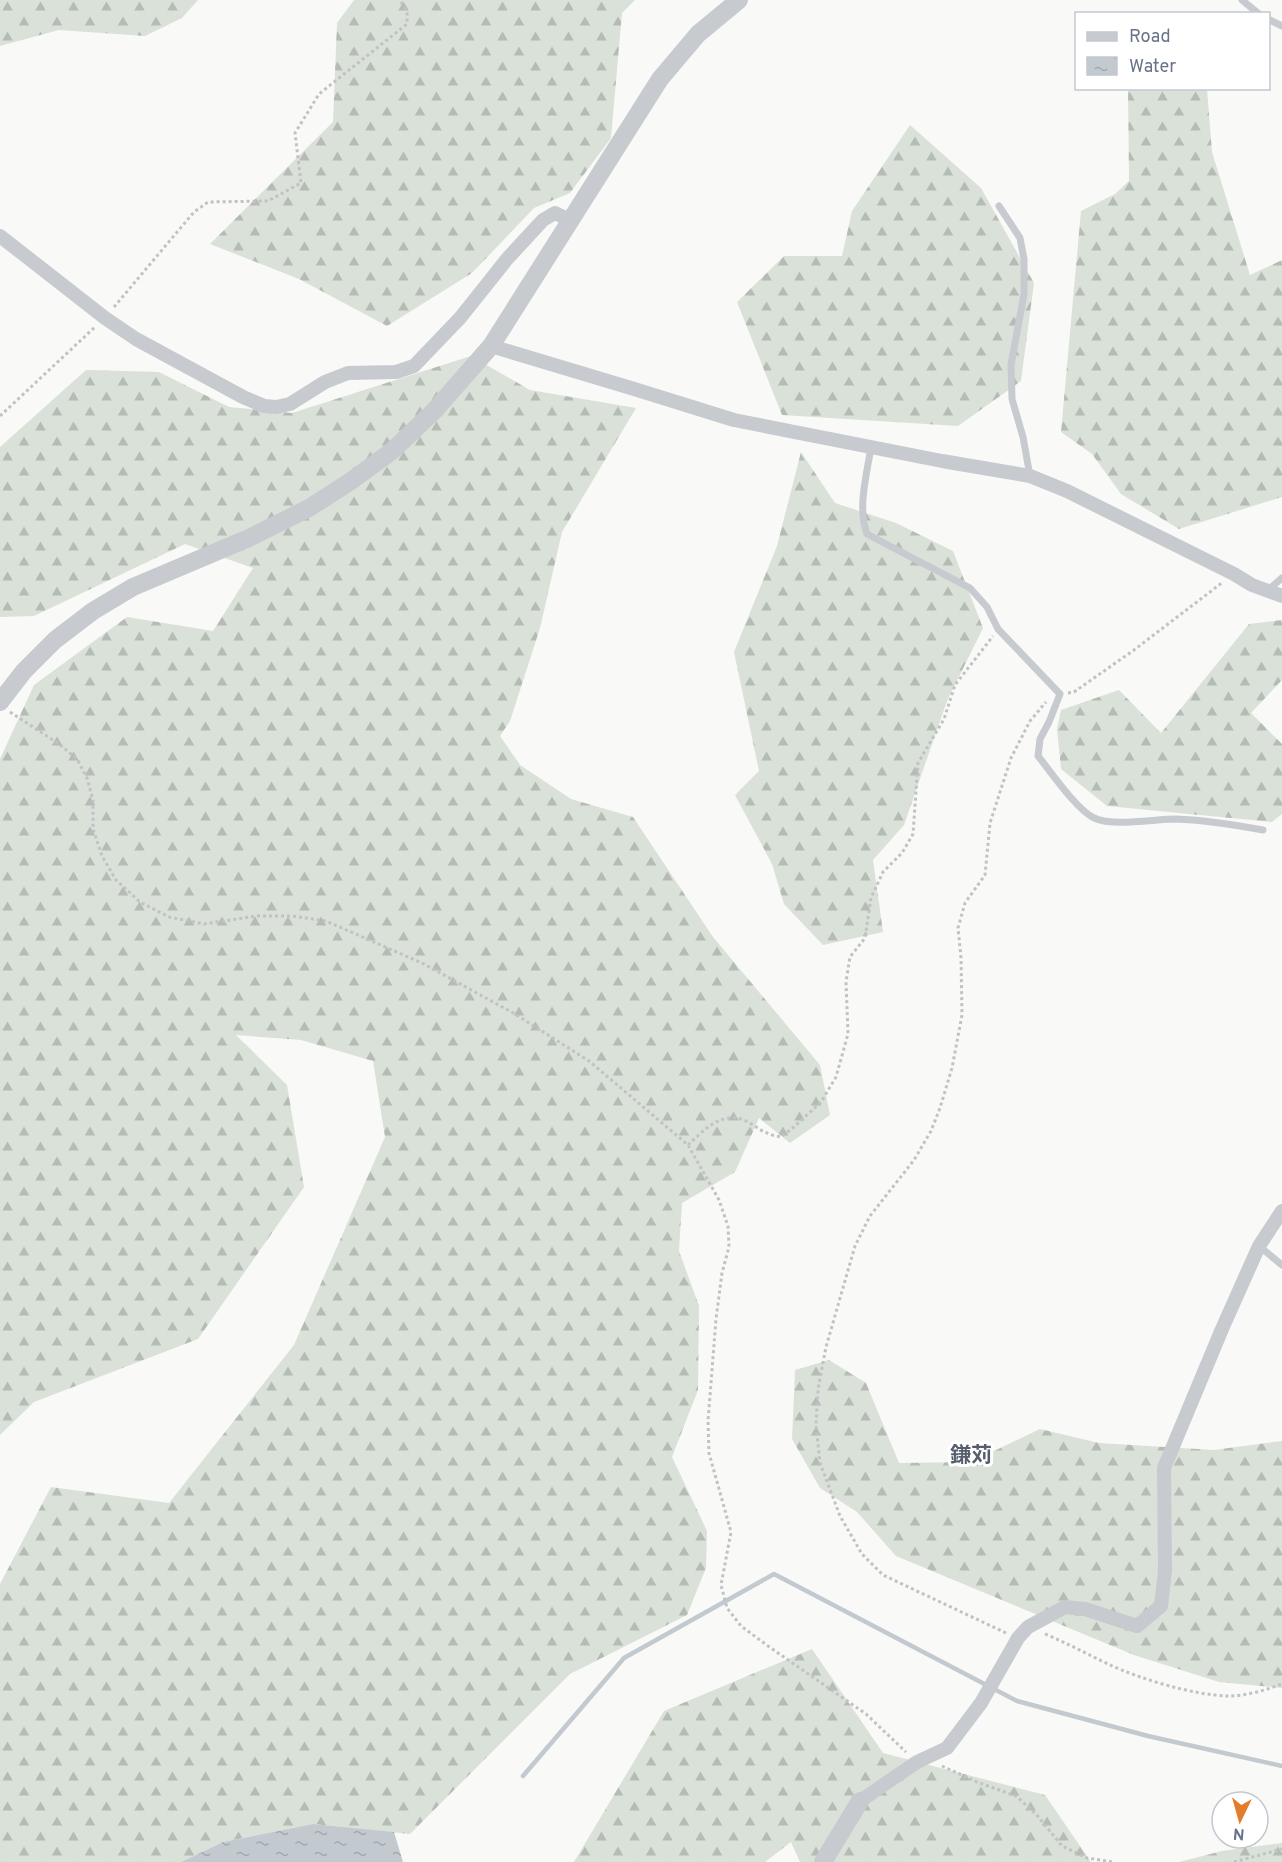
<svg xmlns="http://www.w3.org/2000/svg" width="1282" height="1862" viewBox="0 0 1282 1862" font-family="Overpass,'Noto Sans JP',sans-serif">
	<defs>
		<pattern id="forest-firs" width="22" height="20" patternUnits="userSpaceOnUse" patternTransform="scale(1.5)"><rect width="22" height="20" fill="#dae1d8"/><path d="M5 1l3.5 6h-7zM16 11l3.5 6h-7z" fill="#b5bbb5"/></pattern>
		<pattern id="water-ripples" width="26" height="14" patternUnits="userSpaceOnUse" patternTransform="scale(1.5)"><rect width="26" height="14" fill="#c2c9cf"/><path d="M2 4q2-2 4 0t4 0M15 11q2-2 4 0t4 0" fill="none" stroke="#a1a8ae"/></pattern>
	</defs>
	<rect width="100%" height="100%" fill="#f9f9f7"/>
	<path fill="url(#forest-firs)" d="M0 0H198L182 18 145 36 59 30 0 46Z
		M354 0H635L622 13 611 138 570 193 534 208 472 273 387 326 299 279 210 244 333 122 337 23Z
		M1128 89H1207L1212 152 1250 275 1282 260V497L1179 529 1121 494 1092 454 1061 432 1081 211 1115 194 1129 181Z
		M910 125 981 188 1034 283 1021 381 958 426 782 415 737 302 784 256H842L852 211Z
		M471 356 530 390 636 408 562 532 540 628 510 721 500 736 520 765 571 799 633 817 713 937 820 1065 830 1115 790 1143 759 1118 735 1172 682 1203 679 1251 699 1306 698 1390 672 1457 707 1531 706 1568 687 1615 570 1674 410 1834 313 1824 223 1842 181 1862H0V1584L51 1487 169 1503 294 1345 385 1137 373 1061 301 1040 236 1035 287 1085 304 1187 198 1339 34 1402 0 1435V759L34 685 127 617 213 631 253 568 185 544 34 616 0 617V447L86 370 159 372 229 407 292 413Z
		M801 452 835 503 896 523 953 551 983 628 947 701 904 825 873 860 883 932 823 945 784 904 772 864 735 795 759 771 734 652 777 546Z
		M1282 620V680L1251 713 1282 744V814L1272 822 1107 806 1061 769 1057 729 1061 710 1119 690 1161 733 1249 624Z
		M829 1360 866 1383 899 1463 971 1462 1040 1429 1099 1443 1214 1450 1282 1441V1688L1219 1682 1134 1655 896 1556 857 1512 820 1488 792 1439 795 1370Z
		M812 1649 883 1753 1045 1795 1091 1862H800L791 1842 765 1862H574L664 1711Z
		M1282 1843V1862H1179L1222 1851Z"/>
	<path fill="url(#water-ripples)" d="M313 1824 394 1832 403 1862H181L223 1842Z"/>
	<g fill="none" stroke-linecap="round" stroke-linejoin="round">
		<path stroke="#c2c9cf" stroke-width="4.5" d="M523 1776 624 1658 774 1574 1017 1701 1148 1736 1282 1766"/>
		<path stroke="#c1c2c5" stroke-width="3" stroke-dasharray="3 3" stroke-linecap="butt" d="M114 307 194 212 208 202 268 201 301 183 295 133 319 94 407 24V13L400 0
			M0 416 95 327
			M1068 693 1074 692 1134 650 1223 582
			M10 712 59 744 77 759 87 778 93 800V829L102 856 116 880 140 902 169 917 204 924 257 916H292L326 921 424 964 515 1014 589 1061 688 1145 719 1200 728 1226 729 1247 722 1273 716 1319 708 1421 709 1453 731 1532 721 1585 727 1608 741 1626 768 1646 866 1714 906 1752
			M688 1145C704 1130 722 1110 746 1121 753 1124 759 1130 767 1133 771 1135 776 1136 781 1137L794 1127 821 1102 836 1077 848 1034 846 982 850 957 865 938 871 898 883 872 902 853 913 834 918 763 944 719 955 685 993 636
			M1006 1633 883 1575 862 1554 840 1516 820 1463 816 1425 818 1389 826 1347 855 1246 870 1216 914 1160 931 1131 940 1108 952 1068 962 1015 961 958 958 928 965 903 985 875 990 823 1011 758 1030 721 1046 702
			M1045 1634C1067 1643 1087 1654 1108 1664 1140 1679 1193 1695 1228 1696 1246 1696 1266 1690 1282 1684
			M942 1766 977 1782 1016 1796 1036 1814 1062 1846 1087 1858 1113 1862
			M1234 1862 1282 1849"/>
		<path stroke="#c7cace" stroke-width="7" d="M1242 0 1259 14
			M1268 19 1282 26
			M999 206 1020 238 1024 259V294L1011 365 1012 399 1023 437 1030 476
			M871 447C867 474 857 507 867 534L970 588 987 607 998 629 1060 694 1049 722 1040 739 1038 756C1051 772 1076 809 1094 818 1114 827 1154 819 1176 819 1206 820 1235 825 1263 830
			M1268 590 1282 578
			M1259 1246 1282 1265"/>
		<path stroke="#c7cace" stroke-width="14" d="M0 236 105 318 136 339 243 397 264 406 276 407 290 404 325 382 348 373 396 372 414 366 460 318 507 259 543 220 555 213 570 220
			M491 346 631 388 734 420 942 461 1030 476 1067 491 1234 574 1252 585 1282 596
			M860 1801 917 1762 947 1748 981 1703 1018 1638 1028 1627 1065 1607 1085 1609 1137 1626 1161 1606 1165 1571 1164 1468 1222 1329 1259 1246 1282 1211"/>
		<path stroke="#c7cace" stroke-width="18" d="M0 702 24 671 55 640 93 611 133 587 249 538 309 508 351 481 392 451 434 411 491 346 660 79 698 34 739 0
			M823 1862 860 1801"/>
	</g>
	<g text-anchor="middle" stroke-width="6" stroke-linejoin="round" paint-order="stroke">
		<g font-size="21" font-weight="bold" fill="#565e6d" stroke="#fff">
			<text x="971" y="1462">鎌苅</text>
		</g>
	</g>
	<rect x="1075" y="12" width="195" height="78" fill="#ffffff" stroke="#c3c7cf" stroke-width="1.5"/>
	<rect x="1087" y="32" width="30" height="9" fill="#c7cace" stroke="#c3c7cf" stroke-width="1.5"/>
	<text x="1129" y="42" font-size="18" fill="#687388">Road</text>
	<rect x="1087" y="57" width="30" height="18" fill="url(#water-ripples)" stroke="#c3c7cf" stroke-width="1.5"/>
	<text x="1129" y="72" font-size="18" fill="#687388">Water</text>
	<g transform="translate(1240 1820) rotate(185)"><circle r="28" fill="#ffffff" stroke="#c3c7cf" stroke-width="1.5"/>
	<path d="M0-4.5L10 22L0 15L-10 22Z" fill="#e47c2c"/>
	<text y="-9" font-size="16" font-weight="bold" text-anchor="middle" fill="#687388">N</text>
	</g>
</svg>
